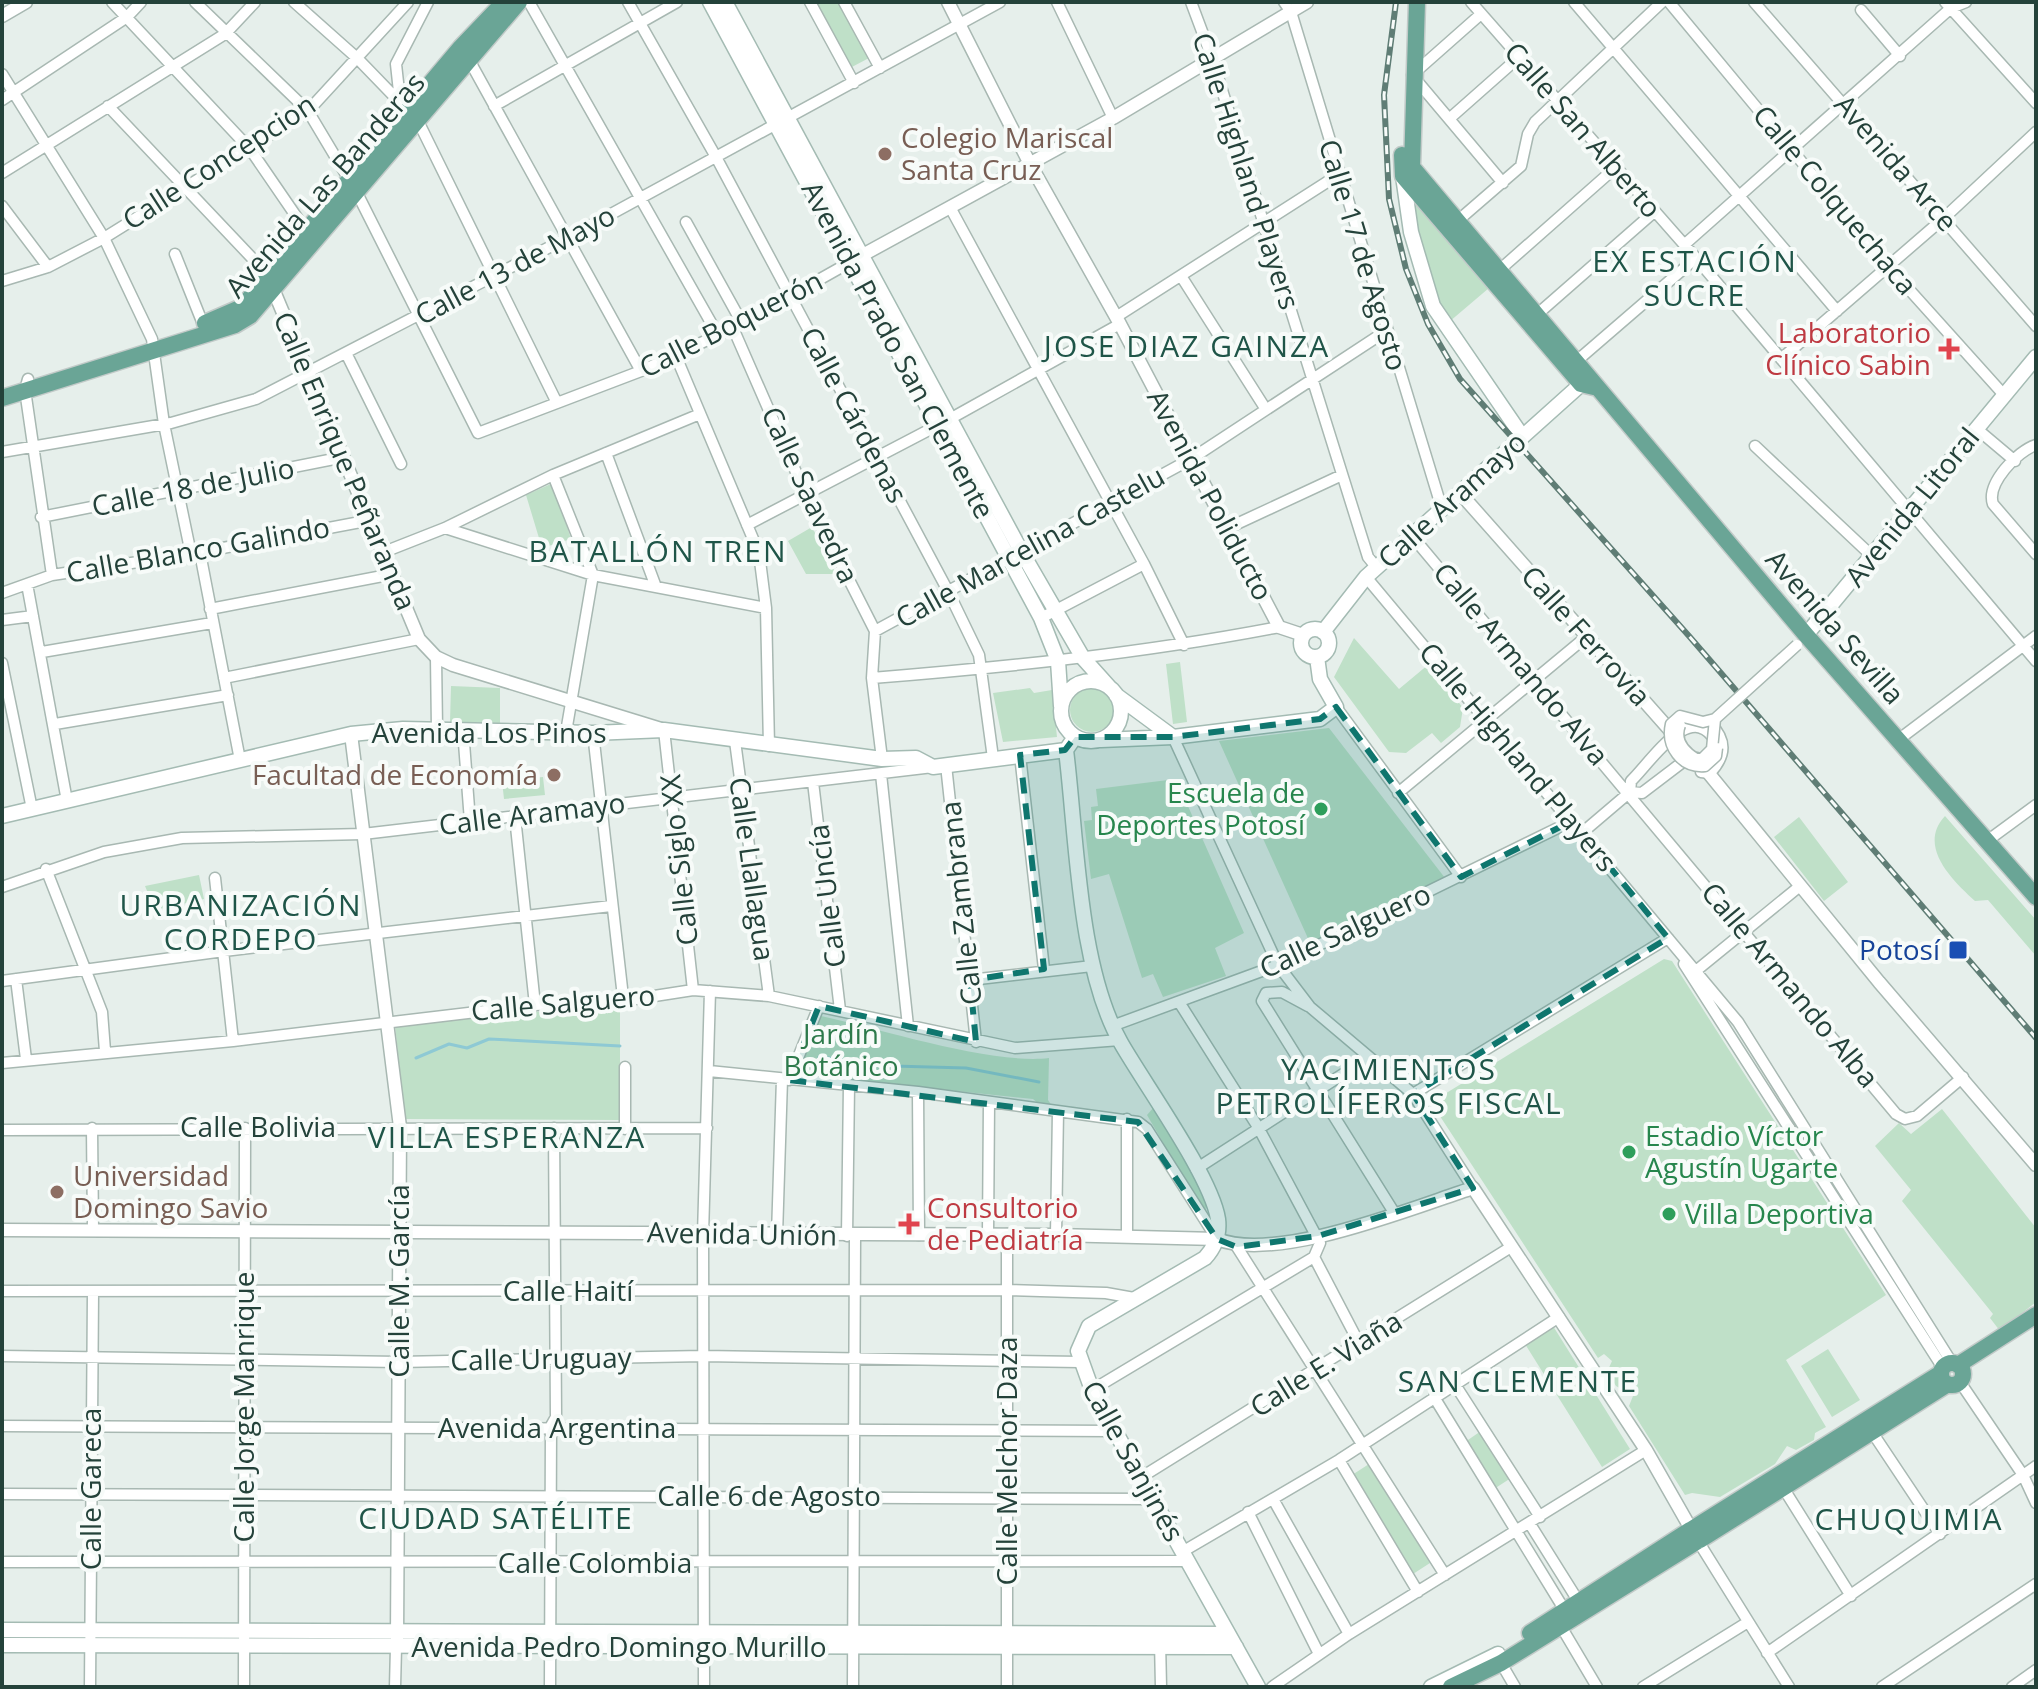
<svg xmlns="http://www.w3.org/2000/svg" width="2038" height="1689" viewBox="0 0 2038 1689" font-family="'Open Sans',sans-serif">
	<rect width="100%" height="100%" fill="#e6efeb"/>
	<path fill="#bfe0c8" d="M815 2H839L869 58 850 68Z
		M1410 194 1489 288 1449 322 1433 292Z
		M553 483 571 539 542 548 526 495Z
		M812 527 836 574H806L788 541Z
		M1354 638 1399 689 1429 664 1463 708 1460 727 1441 743 1432 733 1406 753 1389 752 1334 677Z
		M1180 662 1187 722 1173 724 1166 664Z
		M451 686 500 688V723L450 722Z
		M1030 688 1034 693 1052 690 1057 737 1003 742 993 693Z
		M1070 710a22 22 0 1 1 44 0a22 22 0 1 1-44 0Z
		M1329 728 1445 878 1311 945 1219 741Z
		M543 777 545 795 504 799 502 781Z
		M1176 779 1244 933 1215 948 1226 976 1163 997 1153 974 1142 978 1109 874 1091 879 1084 821 1092 820 1091 807 1098 806 1096 789Z
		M1945 816 2036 920V956L1988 900 1975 901C1952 880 1917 846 1945 816Z
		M1799 817 1848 882 1824 901 1774 837Z
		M199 875 204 899 155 910 145 886Z
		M1664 959 1672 961 1886 1295 1786 1360 1826 1427 1815 1433 1814 1440 1796 1450 1787 1446 1775 1464 1720 1497 1692 1493 1685 1495 1629 1406 1633 1396 1616 1386 1607 1372 1612 1361 1604 1354 1598 1358 1434 1107 1435 1100Z
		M620 1004V1120L405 1119 395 1025Z
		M821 1016C880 1029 993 1065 1049 1058L1048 1100 1052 1106 1040 1105 1033 1099 796 1074Z
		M1154 1107 1207 1199 1205 1215 1147 1115Z
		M1942 1109 2036 1228V1302L2000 1331 1990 1318 1993 1314 1902 1201 1911 1190 1875 1146 1899 1123 1911 1134Z
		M1553 1326 1630 1449 1602 1467 1525 1344Z
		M1828 1349 1860 1400 1832 1417 1801 1366Z
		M1481 1431 1511 1478 1494 1489 1465 1442Z
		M1369 1464 1430 1563 1413 1574 1352 1475Z"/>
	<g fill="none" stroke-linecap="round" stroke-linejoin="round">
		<path stroke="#8ec9d4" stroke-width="3" d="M819 1057 893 1066 966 1068 1039 1082
			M416 1058 449 1044 467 1048 489 1039 620 1046"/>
		<g stroke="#a8b8b2" stroke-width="13">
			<path id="minor" d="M112 2 250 149 309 235
				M195 2 308 111 357 193 478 433 641 371 733 328 854 260
				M294 2 357 58 418 121 557 403
				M529 2 718 335
				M628 2 716 157 948 591 979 655 993 758
				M810 2 854 83
				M844 2 880 68
				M1057 2 1113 118
				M1191 2 1212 58 1368 557 1377 568
				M1284 2 1291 12 1442 509
				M1471 2 1696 258 2036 661
				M1574 2 1837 311
				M1669 2 1888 266 2004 395
				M1754 2 2036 326
				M1945 2 2036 103
				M1861 10 1900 56
				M1481 14 1412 75 1503 183
				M468 58 641 371
				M2 74 104 238 152 339 164 424 191 554
				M2 100 127 17 141 2
				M400 101 396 64 428 2
				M108 106 270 277
				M494 106 677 2
				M1449 119 1518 58
				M2 173 225 34 255 2
				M2 206 48 267
				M951 209 1144 564 1184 645
				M686 222 742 323
				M1454 224 1521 166 1528 134 1535 122 1662 2
				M1684 245 1951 8 1966 2
				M175 254 203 324
				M1496 273 1615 168
				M1181 276 1265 408
				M2 281 48 267 104 238 308 111 408 2
				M1116 317 1338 175
				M1533 318 1654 212
				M733 328 806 495 875 631 872 678 882 759
				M675 354 759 553 766 608 769 746
				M347 355 401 464
				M1781 359 1944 218 2036 132
				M1572 365 1696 258
				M28 379 25 390 52 575
				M1977 429 2015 461
				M2036 445C2017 451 1986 484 1993 504L2036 554
				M1755 446 1873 557
				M2 452 171 423 256 399 569 237 1000 2
				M606 453 656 587
				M553 475 593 575 566 732
				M41 517 344 457
				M747 525 948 420 1120 324
				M445 528 593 575 766 608
				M1228 528 1342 475
				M1412 536 1896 1114 1905 1119 1917 1116 1963 1077
				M384 552 445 528 553 475 700 414
				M200 553 240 760
				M1366 577 1738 1022 1952 1363
				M27 584 67 801
				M2 593 52 575 191 554 371 520
				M210 609 393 574
				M1041 618 1144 564
				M2 620 33 616
				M875 631 1191 459 1386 331
				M42 652 212 623
				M436 657 437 729
				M2 663 32 809
				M224 678 419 639
				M872 678C1008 667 1144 653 1279 627
				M1336 707 1461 877
				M55 724 228 695
				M463 730 470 821
				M664 730 693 990
				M593 733 623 997
				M1173 737 1278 965 1310 1007 1413 1094 1473 1188
				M1898 740 2036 636
				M735 741 769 996
				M1020 755 1044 969
				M946 765 976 1042
				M1701 772 1710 773C1726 756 1727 740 1710 723
				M881 774 908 1026
				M813 782 840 1010
				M1630 792 1631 781C1651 762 1691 698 1716 742
				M1398 793 1586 637
				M515 817 535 1005
				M1583 832 1630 792 1642 793 1684 761
				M1987 841 2036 805
				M46 869 102 1012 105 1051
				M215 878 233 1041
				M2 887 104 852 182 838 363 834 933 767
				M1684 964 1943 1368
				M1697 970 1800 886
				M16 979 26 1059
				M970 980 1092 966
				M2 981 224 951 611 906
				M1308 1006 1282 992 1266 993 1262 1001 1395 1214
				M1112 1026 1278 965 1572 821
				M2 1063 233 1041 535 1005 635 999 693 990 769 996 1015 1048 1120 1040
				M625 1067V1129
				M709 1071 918 1092 1138 1122 1147 1129 1217 1239
				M789 1080 819 1006
				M918 1092 919 1235
				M1413 1094 1668 938
				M1127 1119V1237
				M92 1128 93 1230
				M2 1130 707 1128
				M1196 1169 1368 1058
				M988 1234 989 1102
				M777 1235 782 1079
				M1056 1235 1058 1111
				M847 1236 849 1085
				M1237 1247 1445 1575
				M1314 1257 1359 1343
				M2 1291 1007 1290 1106 1293 1134 1298
				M2 1356 399 1362 703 1356 1080 1362
				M1960 1382 2023 1475 2036 1503
				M1454 1383 1540 1517
				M1092 1390 1314 1257 1320 1243 1258 1127 1179 1002
				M1434 1397 1567 1614
				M2 1426 1113 1431
				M1870 1429 1940 1534
				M1339 1460 1418 1592
				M1140 1478 1511 1247
				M1782 1486 1851 1596
				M2 1494 1152 1499
				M1273 1499 1349 1634
				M1248 1512 1319 1654
				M1530 1524 1582 1607
				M1698 1541 1789 1687
				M1182 1552 1339 1460 1559 1317
				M2 1562 1189 1561
				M1559 1623 1597 1687
				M1160 1641 1161 1687
				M1767 1653 2036 1466
				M1501 1663 1515 1687
				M90 1687 93 1292
				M244 1687 245 1128
				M395 1687 396 1647
				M550 1687 551 1426 556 1417 554 1128
				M704 1687 703 1235 710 991
				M853 1687 855 1236
				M1007 1687V1234
				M1272 1687 1349 1634 1646 1450
				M1643 1687 1748 1622
				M1882 1687 2036 1584
				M2012 1687 2036 1670"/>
		</g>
		<g stroke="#a8b8b2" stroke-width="15">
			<path id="tertiary" d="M948 2 1030 164 1120 324 1279 627 1303 635
				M2 16 26 2
				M859 257 1113 118 1307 2
				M271 284 419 639 436 657 453 665 661 729
				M1460 493 1676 737
				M351 734 400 1127 397 1640
				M1697 759 1879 982 2036 1165
				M2 1230 1056 1235 1217 1239C1277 1263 1411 1208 1473 1188L1646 1450 1691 1529"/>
		</g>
		<g stroke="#a4bbb3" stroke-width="17">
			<path id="secondary" d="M710 2 1041 618 1058 661 1061 706
				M725 2 1021 551 1083 658 1109 687
				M1403 176 1411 232 1433 306 1522 436
				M1301 643a14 14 0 1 1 28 0a14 14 0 1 1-28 0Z
				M1323 632 1366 577 1588 378
				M1806 635 2036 357
				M1061 711a30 30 0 1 1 60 0a30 30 0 1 1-60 0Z
				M1116 695 1173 737
				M1075 737 1066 750C1077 839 1078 967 1121 1043 1145 1085 1211 1176 1218 1219 1220 1235 1215 1247 1205 1258L1089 1326 1078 1351 1092 1390 1258 1687
				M1101 740 1173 737 1320 719 1336 707 1320 679 1317 657
				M2 816 351 734 403 729 593 733 664 730 882 759 916 758 933 767 1066 750
				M2 1630 1228 1634
				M2 1645 1236 1647
				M1431 1687 1498 1654"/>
		</g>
		<g stroke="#c2cac8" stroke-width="19">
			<path id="primary" d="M1417 2 1412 167 1806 635 2036 897
				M1402 155 1403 176 1581 384 1598 388
				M205 323 242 307 461 47 504 2
				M2 398 235 325 250 316 519 2
				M1941 1374a11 11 0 1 1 22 0a11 11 0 1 1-22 0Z
				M1958 1365 2036 1315
				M1692 1529 1941 1373
				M1700 1540 1948 1384
				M1530 1633 1690 1530
				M1451 1687 1501 1663 1698 1541 1701 1533 1694 1528 1688 1536 1696 1542"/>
		</g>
		<use href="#minor" stroke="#fff" stroke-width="10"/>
		<use href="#tertiary" stroke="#fff" stroke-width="12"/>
		<use href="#secondary" stroke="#fff" stroke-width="14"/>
		<use href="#primary" stroke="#6aa596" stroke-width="16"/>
		<g stroke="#5f7d75" stroke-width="6">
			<path id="rail" d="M1396 2 1384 95 1389 199 1406 269 1428 324 1460 379 1689 636 2036 1038"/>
		</g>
		<use href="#rail" stroke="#f7fbf9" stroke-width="3" stroke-dasharray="9" stroke-linecap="butt"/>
		<g stroke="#a8b8b2" stroke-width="13" stroke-linecap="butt">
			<path id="minor-bridge" d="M1680 725C1674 740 1683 751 1696 759H1702L1712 749 1715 719
				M1717 748 1716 756 1705 766C1681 768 1666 746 1671 724L1680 716 1703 722 1715 719 1797 645"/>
		</g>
		<use href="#minor-bridge" stroke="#fff" stroke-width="10"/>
	</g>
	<path fill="#0f766e" fill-opacity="0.2" stroke="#0f766e" stroke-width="6" stroke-dasharray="16 10" stroke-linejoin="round" d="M1336 707 1461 877 1572 821 1668 938 1413 1094 1473 1188 1318 1236 1237 1247 1217 1239 1138 1122 789 1080 819 1006 976 1042 970 980 1044 969 1020 755 1065 750 1075 737H1173L1320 719Z"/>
	<g fill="#8d6e63" stroke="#f7fbf9" stroke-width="3">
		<circle cx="885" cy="154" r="8"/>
		<circle cx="554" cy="775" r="8"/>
		<circle cx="57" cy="1192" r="8"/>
	</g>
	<g fill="#e0444e" stroke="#f7fbf9" stroke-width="3">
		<path d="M1945 337h8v8h8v8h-8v8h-8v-8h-8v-8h8z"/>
		<path d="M905 1212h8v8h8v8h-8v8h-8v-8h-8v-8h8z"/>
	</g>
	<g fill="#2e9e5b" stroke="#f7fbf9" stroke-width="3">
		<circle cx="1321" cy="809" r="8"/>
		<circle cx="1629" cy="1152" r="8"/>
		<circle cx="1669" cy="1214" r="8"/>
	</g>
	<rect fill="#1a4fb4" stroke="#f7fbf9" stroke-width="3" x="1948" y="940" width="20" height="20" rx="4"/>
	<g text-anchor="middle" stroke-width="8" stroke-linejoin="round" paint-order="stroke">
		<g font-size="28" fill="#24423a" stroke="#f7fbf9">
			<text transform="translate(1583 130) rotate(49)" y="10">Calle San Alberto</text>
			<text transform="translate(219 162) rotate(-33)" y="10">Calle Concepcion</text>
			<text transform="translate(1896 163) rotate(49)" y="10">Avenida Arce</text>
			<text transform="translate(1246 171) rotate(72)" y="10">Calle Highland Players</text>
			<text transform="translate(325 185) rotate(-49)" y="10">Avenida Las Banderas</text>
			<text transform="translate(1835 200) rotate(50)" y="10">Calle Colquechaca</text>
			<text transform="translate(1363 255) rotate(73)" y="10">Calle 17 de Agosto</text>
			<text transform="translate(515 265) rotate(-28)" y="10">Calle 13 de Mayo</text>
			<text transform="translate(731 324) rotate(-27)" y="10">Calle Boquerón</text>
			<text transform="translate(898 350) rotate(62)" y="10">Avenida Prado San Clemente</text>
			<text transform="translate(854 415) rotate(62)" y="10">Calle Cárdenas</text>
			<text transform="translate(345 461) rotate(67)" y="10">Calle Enrique Peñaranda</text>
			<text transform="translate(193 487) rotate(-11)" y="10">Calle 18 de Julio</text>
			<text transform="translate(810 495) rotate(65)" y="10">Calle Saavedra</text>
			<text transform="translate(1210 495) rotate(62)" y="10">Avenida Poliducto</text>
			<text transform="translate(1452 500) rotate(-42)" y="10">Calle Aramayo</text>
			<text transform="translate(1912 507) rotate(-51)" y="10">Avenida Litoral</text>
			<text transform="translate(1030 547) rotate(-29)" y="10">Calle Marcelina Castelu</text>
			<text transform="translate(198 550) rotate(-10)" y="10">Calle Blanco Galindo</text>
			<text transform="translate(1835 627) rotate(49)" y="10">Avenida Sevilla</text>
			<text transform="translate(1586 636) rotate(48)" y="10">Calle Ferrovia</text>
			<text transform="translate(1521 664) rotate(50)" y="10">Calle Armando Alva</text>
			<text x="489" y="743">Avenida Los Pinos</text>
			<text transform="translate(1518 757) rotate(50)" y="10">Calle Highland Players</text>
			<text transform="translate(532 814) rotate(-7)" y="10">Calle Aramayo</text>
			<text transform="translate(679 860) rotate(-96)" y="10">Calle Siglo XX</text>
			<text transform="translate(752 869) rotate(82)" y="10">Calle Llallagua</text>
			<text transform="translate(827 896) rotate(-97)" y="10">Calle Uncía</text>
			<text transform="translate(961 903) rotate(-96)" y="10">Calle Zambrana</text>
			<text transform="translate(1345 931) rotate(-25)" y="10">Calle Salguero</text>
			<text transform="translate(1790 985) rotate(50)" y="10">Calle Armando Alba</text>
			<text transform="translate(563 1003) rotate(-5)" y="10">Calle Salguero</text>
			<text x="258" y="1137">Calle Bolivia</text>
			<text transform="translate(742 1234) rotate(1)" y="10">Avenida Unión</text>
			<text transform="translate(399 1281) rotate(-90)" y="10">Calle M. García</text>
			<text x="568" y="1301">Calle Haití</text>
			<text transform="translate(541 1359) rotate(-1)" y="10">Calle Uruguay</text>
			<text transform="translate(1326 1364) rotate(-32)" y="10">Calle E. Viaña</text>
			<text transform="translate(244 1407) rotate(-90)" y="10">Calle Jorge Manrique</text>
			<text x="557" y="1438">Avenida Argentina</text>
			<text transform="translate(1007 1461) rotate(-90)" y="10">Calle Melchor Daza</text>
			<text transform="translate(1133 1461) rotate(61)" y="10">Calle Sanjinés</text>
			<text transform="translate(91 1489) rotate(-90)" y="10">Calle Gareca</text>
			<text x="769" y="1506">Calle 6 de Agosto</text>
			<text x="595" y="1573">Calle Colombia</text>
			<text x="619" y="1657">Avenida Pedro Domingo Murillo</text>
		</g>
		<g font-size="28" fill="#785e54" stroke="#f7fbf9" text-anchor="start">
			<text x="901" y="148">Colegio Mariscal<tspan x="901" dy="32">Santa Cruz</tspan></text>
			<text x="538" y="785" text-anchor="end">Facultad de Economía</text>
			<text x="73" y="1186">Universidad<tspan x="73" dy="32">Domingo Savio</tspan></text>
		</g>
		<g font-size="28" fill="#be3a42" stroke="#f7fbf9" text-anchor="end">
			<text x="1931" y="343">Laboratorio<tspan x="1931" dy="32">Clínico Sabin</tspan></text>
			<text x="927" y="1218" text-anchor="start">Consultorio<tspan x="927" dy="32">de Pediatría</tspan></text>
		</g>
		<g font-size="28" fill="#27864d" stroke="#f7fbf9" text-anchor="start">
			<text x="1305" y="803" text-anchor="end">Escuela de<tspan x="1305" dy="32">Deportes Potosí</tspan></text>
			<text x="1645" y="1146">Estadio Víctor<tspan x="1645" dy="32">Agustín Ugarte</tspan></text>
			<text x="1685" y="1224">Villa Deportiva</text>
		</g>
		<g font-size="28" fill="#164399" stroke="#f7fbf9" text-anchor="end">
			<text x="1940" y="960">Potosí</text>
		</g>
		<g font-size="28" fill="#2d7a4b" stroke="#f7fbf9">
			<text x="841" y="1044">Jardín<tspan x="841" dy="32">Botánico</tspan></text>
		</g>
		<g font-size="30" letter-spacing="2" fill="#1f5548" stroke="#f7fbf9">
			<text x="1695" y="272">EX ESTACIÓN<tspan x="1695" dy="34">SUCRE</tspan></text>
			<text x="1187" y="357">JOSE DIAZ GAINZA</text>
			<text x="658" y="562">BATALLÓN TREN</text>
			<text x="241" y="916">URBANIZACIÓN<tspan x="241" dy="34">CORDEPO</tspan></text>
			<text x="1389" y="1080">YACIMIENTOS<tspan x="1389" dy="34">PETROLÍFEROS FISCAL</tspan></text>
			<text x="507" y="1148">VILLA ESPERANZA</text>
			<text x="1518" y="1392">SAN CLEMENTE</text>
			<text x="496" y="1529">CIUDAD SATÉLITE</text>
			<text x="1909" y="1530">CHUQUIMIA</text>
		</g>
	</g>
	<rect width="2038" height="1689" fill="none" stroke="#24423a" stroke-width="8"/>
</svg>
